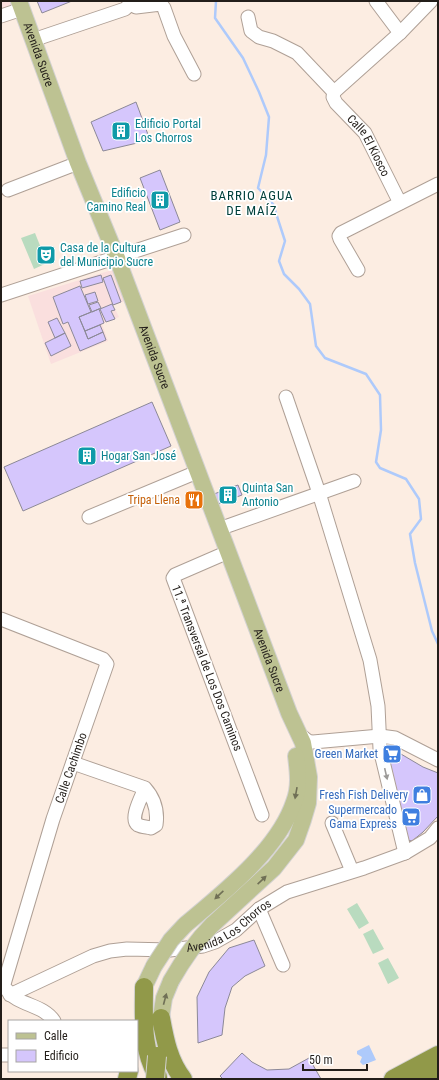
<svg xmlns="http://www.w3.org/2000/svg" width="439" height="1080" viewBox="0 0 439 1080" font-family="'Roboto Condensed',sans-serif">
	<rect width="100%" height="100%" fill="#fcede2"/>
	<path fill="#fadfde" d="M1 1H14L17 8 1 13Z
		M112 270 125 301 113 305 119 317 102 324 108 341 51 364 28 296Z"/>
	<path fill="#b9dbbf" d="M35 233 47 263 34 269 21 238Z
		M357 903 369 923 359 929 347 909Z
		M373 929 384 949 373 954 363 934Z
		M388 958 399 978 388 984 378 963Z"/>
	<path fill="#aecafb" d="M369 1045 376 1060 363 1065 360 1062 362 1057 357 1054V1051Z"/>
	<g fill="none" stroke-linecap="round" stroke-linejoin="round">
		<path stroke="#aecafb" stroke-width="2.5" d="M216 1 215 18 243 58 259 92 269 117 266 155 258 188 273 204 285 241 279 261 284 274 299 289 310 304 316 346 325 358 366 374 380 395 381 430 376 462 380 468 406 479 419 499 421 519 410 534 415 563 432 631 438 644"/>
	</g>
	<path fill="#d5c6fc" stroke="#8c8997" d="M37 1H72L42 13Z
		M136 102 150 140 103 151 91 122Z
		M160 170 180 222 160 230 140 178Z
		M101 275 103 282 82 288 80 281Z
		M111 275 121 302 113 305 103 278Z
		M80 286 91 312 79 317 88 339 103 332 106 340 80 351 68 322 63 324 53 297Z
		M95 292 98 301 88 304 85 295Z
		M98 302 101 308 92 312 89 305Z
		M112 304 115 310 111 311 115 319 106 322 100 309Z
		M99 309 104 323 85 331 79 317Z
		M57 318 65 333 55 338 48 322Z
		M100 325 103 332 88 339 85 331Z
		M65 333 71 346 51 356 45 343Z
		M152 402 171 446 23 511 4 467Z
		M238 485 242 495 218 504 214 494Z
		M384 744 423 767 438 773V816L423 832 412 841 406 840Z
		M254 940 265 966 245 976 232 987 225 1008 222 1035 198 1043 197 997 209 972 229 948Z
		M242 1053 252 1062 267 1070 289 1069 309 1058 321 1079H223L220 1076Z"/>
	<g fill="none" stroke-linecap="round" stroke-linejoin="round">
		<g stroke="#afa096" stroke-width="15">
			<g id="minor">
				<path d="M376 1 400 33"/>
				<path d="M130 4 136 7 161 4 164 8 174 36 194 74"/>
				<path d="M1 16 22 9"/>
				<path d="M248 17 251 31 259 37 273 41 297 53 334 92"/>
				<path d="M33 40 125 9 130 4"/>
				<path d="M334 92 400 33 431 1"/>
				<path id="s1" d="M334 92 333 97 336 103 365 133 400 203"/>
				<path d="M8 190 78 163"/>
				<path d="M358 270 340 239 339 236 341 233 438 184"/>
				<path d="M1 295 184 235"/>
				<path d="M286 397 319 493 370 660 378 706 380 749 405 853"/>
				<path d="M89 517 197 472"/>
				<path d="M219 529 354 481"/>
				<path d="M228 552 175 575 173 578 262 815"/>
				<path d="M1 619 103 659 107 664 53 819 4 984"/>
				<path d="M298 733 308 741 313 742 380 736 395 738 438 760"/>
				<path d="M73 763 145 788C155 799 158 811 156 825L151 828C147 827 142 827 138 825 129 819 142 796 145 788"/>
				<path d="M332 823 352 871"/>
				<path d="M259 909 283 965"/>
				<path d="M7 990C18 1006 43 1004 54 1021"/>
				<path id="s2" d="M10 995 93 956 110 951 127 949 170 950 203 946 215 942 236 930 259 909 287 892 364 868 405 853 430 838 438 828"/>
				<path d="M1 1055H9"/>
			</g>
		</g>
		<g stroke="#d3d2d1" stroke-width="18">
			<g id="major">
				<path id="s3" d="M19 1 78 163 117 258 289 713 303 743 309 777 308 803 303 820 296 840 274 868 212 925"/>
				<path d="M185 925C223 893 278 850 294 802 300 787 298 772 296 756"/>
				<path d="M144 987 154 966"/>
				<path d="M161 1018 164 998 171 981"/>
			</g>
		</g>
		<g stroke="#d3d2d1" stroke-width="20">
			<path id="highway" d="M144 987C144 1018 141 1049 158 1077
				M161 1018C165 1040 169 1061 183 1079
				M127 1079 129 1071
				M393 1079 438 1055
				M422 1079 438 1068"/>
		</g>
		<use href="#minor" stroke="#fff" stroke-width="13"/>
		<use href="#major" stroke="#bdc292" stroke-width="16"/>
		<use href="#highway" stroke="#919949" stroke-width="18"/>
		<g stroke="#d3d2d1" stroke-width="18" stroke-linecap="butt">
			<path id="major-bridge" d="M154 966 171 940 185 925
				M171 981C183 960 195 942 212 925"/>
		</g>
		<g stroke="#d3d2d1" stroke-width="20" stroke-linecap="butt">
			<path id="highway-bridge" d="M155 1079 157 1056"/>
		</g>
		<use href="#major-bridge" stroke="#bdc292" stroke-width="16"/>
		<use href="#highway-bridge" stroke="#919949" stroke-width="18"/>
	</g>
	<defs><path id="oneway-solid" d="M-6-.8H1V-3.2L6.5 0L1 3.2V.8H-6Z"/></defs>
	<use fill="#9c9a98" href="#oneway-solid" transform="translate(386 774) rotate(77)"/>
	<g fill="#707056">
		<use href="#oneway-solid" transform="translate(296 793) rotate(100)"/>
		<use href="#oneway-solid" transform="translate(262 880) rotate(-43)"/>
		<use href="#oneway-solid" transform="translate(219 895) rotate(137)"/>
		<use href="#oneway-solid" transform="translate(165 999) rotate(-75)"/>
	</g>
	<defs>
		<g id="building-square" transform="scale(1)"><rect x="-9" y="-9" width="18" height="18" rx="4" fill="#0f9aa8" stroke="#fff"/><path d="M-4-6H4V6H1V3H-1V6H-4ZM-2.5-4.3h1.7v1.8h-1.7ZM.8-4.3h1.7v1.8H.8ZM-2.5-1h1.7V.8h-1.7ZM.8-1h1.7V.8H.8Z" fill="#fff"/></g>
		<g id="theatre-square" transform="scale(1)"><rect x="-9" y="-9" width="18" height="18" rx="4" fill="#0f9aa8" stroke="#fff"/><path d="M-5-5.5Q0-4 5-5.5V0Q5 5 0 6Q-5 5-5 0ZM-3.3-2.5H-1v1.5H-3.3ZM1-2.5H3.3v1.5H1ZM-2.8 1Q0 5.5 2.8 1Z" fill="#fff"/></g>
		<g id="restaurant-square" transform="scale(1)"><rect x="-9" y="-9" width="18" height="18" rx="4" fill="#e8710a" stroke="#fff"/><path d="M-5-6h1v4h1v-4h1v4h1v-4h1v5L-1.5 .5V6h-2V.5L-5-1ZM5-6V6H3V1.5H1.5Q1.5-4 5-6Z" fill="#fff"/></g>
		<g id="supermarket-square" transform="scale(1)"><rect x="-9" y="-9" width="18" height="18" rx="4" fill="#3f7fe0" stroke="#fff"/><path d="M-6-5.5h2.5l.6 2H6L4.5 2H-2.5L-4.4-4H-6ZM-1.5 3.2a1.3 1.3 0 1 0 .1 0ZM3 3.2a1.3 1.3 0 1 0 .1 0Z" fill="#fff"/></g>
		<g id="shop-square" transform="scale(1)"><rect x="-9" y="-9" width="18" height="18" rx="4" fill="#3f7fe0" stroke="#fff"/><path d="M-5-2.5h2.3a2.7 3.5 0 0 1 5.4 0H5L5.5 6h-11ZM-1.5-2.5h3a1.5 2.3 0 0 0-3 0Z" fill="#fff"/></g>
	</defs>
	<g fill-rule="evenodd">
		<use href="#building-square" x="121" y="131"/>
		<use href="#building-square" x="160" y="200"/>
		<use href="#theatre-square" x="46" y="255"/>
		<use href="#building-square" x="87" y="456"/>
		<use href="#building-square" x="228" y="495"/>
		<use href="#restaurant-square" x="194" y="500"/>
		<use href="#supermarket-square" x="392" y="754"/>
		<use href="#shop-square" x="422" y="795"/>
		<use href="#supermarket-square" x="411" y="817"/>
	</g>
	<g text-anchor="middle" stroke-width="3.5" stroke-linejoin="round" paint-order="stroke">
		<g font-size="12" fill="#231e1a" stroke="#fff">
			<text dy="4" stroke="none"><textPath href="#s3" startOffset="57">Avenida Sucre</textPath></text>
			<text dy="4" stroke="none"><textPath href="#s1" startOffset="66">Calle El Kiosco</textPath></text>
			<text dy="4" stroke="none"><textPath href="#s3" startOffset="381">Avenida Sucre</textPath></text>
			<text dy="4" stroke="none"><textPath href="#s3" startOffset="705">Avenida Sucre</textPath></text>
			<text transform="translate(207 668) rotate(69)" y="4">11.ª Transversal de Los Dos Caminos</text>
			<text transform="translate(71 768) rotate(-71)" y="4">Calle Cachimbo</text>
			<text dy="4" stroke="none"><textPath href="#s2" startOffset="235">Avenida Los Chorros</textPath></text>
		</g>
		<g font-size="12" fill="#0d838f" stroke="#fff" text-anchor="start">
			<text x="135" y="128">Edificio Portal<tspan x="135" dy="14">Los Chorros</tspan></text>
			<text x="146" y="197" text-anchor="end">Edificio<tspan x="146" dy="14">Camino Real</tspan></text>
			<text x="60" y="252">Casa de la Cultura<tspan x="60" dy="14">del Municipio Sucre</tspan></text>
			<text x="101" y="460">Hogar San José</text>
			<text x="242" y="492">Quinta San<tspan x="242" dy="14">Antonio</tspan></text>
		</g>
		<g font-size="12" fill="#c56008" stroke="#fff" text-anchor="end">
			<text x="180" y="504">Tripa Llena</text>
		</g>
		<g font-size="12" fill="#366cbe" stroke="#fff" text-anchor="end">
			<text x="378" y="758">Green Market</text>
			<text x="408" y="799">Fresh Fish Delivery</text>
			<text x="397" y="814">Supermercado<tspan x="397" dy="14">Gama Express</tspan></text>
		</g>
		<g font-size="13" letter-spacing="1" fill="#00403b" stroke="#fff">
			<text x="252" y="200">BARRIO AGUA<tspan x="252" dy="15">DE MAÍZ</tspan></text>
		</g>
	</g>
	<rect width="439" height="1080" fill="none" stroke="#231e1a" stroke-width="4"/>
	<rect x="8" y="1020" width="130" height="52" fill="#ffffff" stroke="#a7a5a3"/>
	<rect x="16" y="1033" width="20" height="6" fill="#bdc292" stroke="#a7a5a3"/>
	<text x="44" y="1040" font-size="12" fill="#231e1a">Calle</text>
	<rect x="16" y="1050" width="20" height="12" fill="#d5c6fc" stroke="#a7a5a3"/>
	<text x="44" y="1060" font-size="12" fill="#231e1a">Edificio</text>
	<path d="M303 1064v6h64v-6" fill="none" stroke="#231e1a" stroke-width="2"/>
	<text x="309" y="1064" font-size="12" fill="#231e1a" stroke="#ffffff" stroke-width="3" paint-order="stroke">50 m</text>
</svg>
